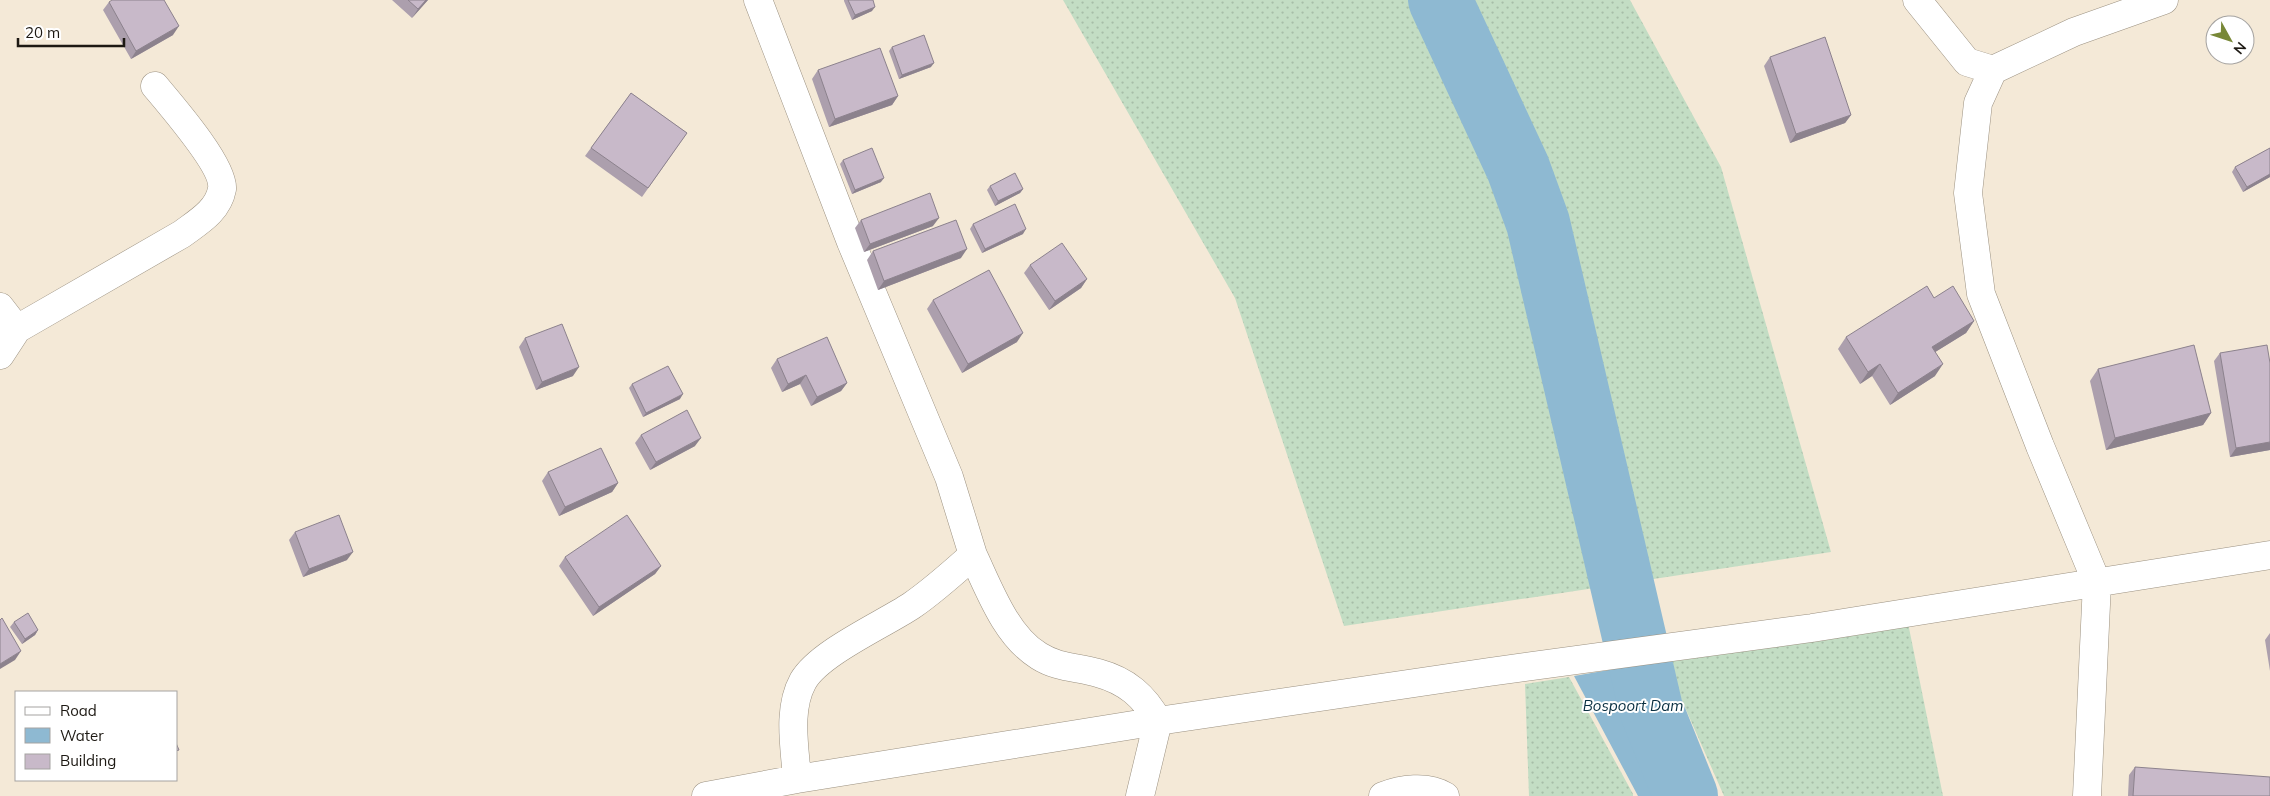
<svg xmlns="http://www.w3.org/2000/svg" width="2270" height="796" viewBox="0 0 2270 796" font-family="Mulish,sans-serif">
	<defs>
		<pattern id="grass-dots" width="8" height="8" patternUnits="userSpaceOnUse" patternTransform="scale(1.25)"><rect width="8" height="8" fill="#c3ddc4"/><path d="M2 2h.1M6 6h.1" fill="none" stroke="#a7bda8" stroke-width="1.8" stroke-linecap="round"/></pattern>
	</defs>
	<rect width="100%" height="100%" fill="#f4e9d7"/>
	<path fill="url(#grass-dots)" d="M1063 0H1630L1721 167 1831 552 1344 626 1235 298Z
		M1908 623 1943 796H1724L1665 662Z
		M1569 677 1633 794V796H1529L1525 684Z"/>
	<path fill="#8eb9d2" d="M1655 662 1713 796H1638L1574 676Z"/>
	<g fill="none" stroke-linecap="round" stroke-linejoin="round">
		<path stroke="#8eb9d2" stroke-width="64" d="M1440 0 1518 168 1538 223 1651 709 1686 796"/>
		<g stroke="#9b9181" stroke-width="29">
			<path id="minor" d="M758 0 851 242 949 477 973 555C953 573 933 591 911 606 882 625 819 653 803 681 787 710 795 748 797 779
				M1917 0 1967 62 1993 70
				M0 307 17 329
				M0 355 17 329 182 234C198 222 218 211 222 189 225 167 170 104 155 86
				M973 555C989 589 1006 636 1039 656 1058 668 1077 667 1098 673 1127 681 1144 696 1158 721L1140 796
				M706 796 797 779 1158 721 1489 672 1812 628 2270 555
				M1383 796C1401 789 1427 785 1445 796
				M2087 796 2097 583 2040 446 1981 294 1968 193 1978 103 1993 70 2074 32 2164 0"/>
		</g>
		<use href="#minor" stroke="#fff" stroke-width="28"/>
	</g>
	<path fill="#ac9fad" d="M392 0H428L412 18Z
		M844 0H873L872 11 852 20 844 1Z
		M109 2 173 35 131 59 103 10Z
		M892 47 931 67 899 79 889 51Z
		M1770 57 1851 115 1845 123 1790 143 1764 66Z
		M818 70 898 96 892 105 829 127 812 79Z
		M631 93 687 133 642 197 585 156Z
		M2270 148V177L2243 192 2232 172 2235 167Z
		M843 160 881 182 852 194 840 164Z
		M990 186 1023 189 1020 193 995 206 987 190Z
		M861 220 933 226 864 252 855 228Z
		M973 224 1023 234 982 253 970 229Z
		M873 251 961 258 878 290 867 260Z
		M1030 265 1087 279 1081 288 1049 310 1024 273Z
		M1934 298 1974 321 1966 333 1935 352V376L1890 405 1872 376 1860 384 1838 349 1846 337Z
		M933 300 1017 342 962 373 927 309Z
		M525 338 573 376 536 390 519 347Z
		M2220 353 2270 450 2230 457 2214 361Z
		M777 359 847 383 841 391 811 406 800 384 782 392 771 368Z
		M2098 369 2211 413 2203 425 2106 450 2090 381Z
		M632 384 680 399 643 417 629 388Z
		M641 435 695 446 650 470 635 443Z
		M548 472 618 483 612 492 559 516 542 481Z
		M295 532 347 560 303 577 289 540Z
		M565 557 661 566 655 574 593 616 559 566Z
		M14 622 38 630 35 635 22 644 10 627Z
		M2270 633V671L2265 640Z
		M2135 767 2270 796H2128L2129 775Z"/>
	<path fill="#8c828d" d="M426 0H428L412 18 418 9Z
		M875 7 872 11 852 20 855 15Z
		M179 26 173 35 131 59 136 51Z
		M934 63 931 67 899 79 902 75Z
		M898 96 892 105 829 127 835 119Z
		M1851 115 1845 123 1790 143 1796 134Z
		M2270 174V177L2243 192 2247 187Z
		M884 178 881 182 852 194 855 190Z
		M1023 189 1020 193 995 206 998 201Z
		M939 218 933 226 864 252 870 244Z
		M1026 229 1023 234 982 253 985 249Z
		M967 249 961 258 878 290 884 281Z
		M1087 279 1081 288 1049 310 1055 301Z
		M1974 321 1966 333 1924 359 1932 347Z
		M1023 333 1017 342 962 373 968 364Z
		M1880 364 1872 376 1860 384 1868 372Z
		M1943 364 1935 376 1890 405 1898 393Z
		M579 367 573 376 536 390 542 382Z
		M806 375 800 384 782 392 788 384Z
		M847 383 841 391 811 406 817 397Z
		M683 394 680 399 643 417 646 413Z
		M2211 413 2203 425 2106 450 2115 438Z
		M701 438 695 446 650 470 656 462Z
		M2270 442V450L2230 457 2236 448Z
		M618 483 612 492 559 516 565 507Z
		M353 552 347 560 303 577 309 569Z
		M661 566 655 574 593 616 599 607Z
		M38 630 35 635 22 644 25 639Z
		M21 651 15 660 0 669V664Z"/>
	<path fill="#c8b9c9" stroke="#8c828d" d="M112 0H164L179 26 136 51 109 2Z
		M408 0H426L418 9Z
		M848 0H873L875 7 855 15Z
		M924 35 934 63 902 75 892 47Z
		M1825 37 1851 115 1796 134 1770 57Z
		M880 48 898 96 835 119 818 70Z
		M631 93 687 133 648 188 591 148Z
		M872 148 884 178 855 190 843 160Z
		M2270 148V174L2247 187 2235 167Z
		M1015 173 1023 189 998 201 990 186Z
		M930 193 939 218 870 244 861 220Z
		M1015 204 1026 229 985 249 973 224Z
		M956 220 967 249 884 281 873 251Z
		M1062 243 1087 279 1055 301 1030 265Z
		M989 270 1023 333 968 364 933 300Z
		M1927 286 1934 298 1953 286 1974 321 1932 347 1943 364 1898 393 1880 364 1868 372 1846 337Z
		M562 324 579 367 542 382 525 338Z
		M827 337 847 383 817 397 806 375 788 384 777 359Z
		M2194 345 2211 413 2115 438 2098 369Z
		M2267 345 2270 363V442L2236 448 2220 353Z
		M668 366 683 394 646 413 632 384Z
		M687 410 701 438 656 462 641 435Z
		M601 448 618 483 565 507 548 472Z
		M339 515 353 552 309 569 295 532Z
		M627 515 661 566 599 607 565 557Z
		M28 613 38 630 25 639 14 622Z
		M2 618 21 651 0 664V620Z
		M176 743 179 750 176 751Z
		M2135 767 2270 777V796H2133Z"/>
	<g text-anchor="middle" stroke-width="4" stroke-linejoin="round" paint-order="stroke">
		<g font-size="15" font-style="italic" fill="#092f41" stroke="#fff">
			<text x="1633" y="711">Bospoort Dam</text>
		</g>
	</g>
	<rect x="15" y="691" width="162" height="90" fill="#ffffff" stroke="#a5a3a1"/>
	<rect x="25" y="707" width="25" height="8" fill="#ffffff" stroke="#a5a3a1"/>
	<text x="60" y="716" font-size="15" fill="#1d1913">Road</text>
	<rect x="25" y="728" width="25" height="15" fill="#8eb9d2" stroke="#a5a3a1"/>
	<text x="60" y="741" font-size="15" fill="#1d1913">Water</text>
	<rect x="25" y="754" width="25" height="15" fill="#c8b9c9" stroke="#a5a3a1"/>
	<text x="60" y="766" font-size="15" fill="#1d1913">Building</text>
	<g transform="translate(2230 40) rotate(130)"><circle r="24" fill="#ffffff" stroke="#a5a3a1"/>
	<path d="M0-4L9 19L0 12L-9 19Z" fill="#788837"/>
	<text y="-8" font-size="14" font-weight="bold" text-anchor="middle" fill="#1d1913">N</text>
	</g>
	<path d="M18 38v8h106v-8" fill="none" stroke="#1d1913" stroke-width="2.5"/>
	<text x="25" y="38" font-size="15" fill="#1d1913" stroke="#ffffff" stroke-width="4" paint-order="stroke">20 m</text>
</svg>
